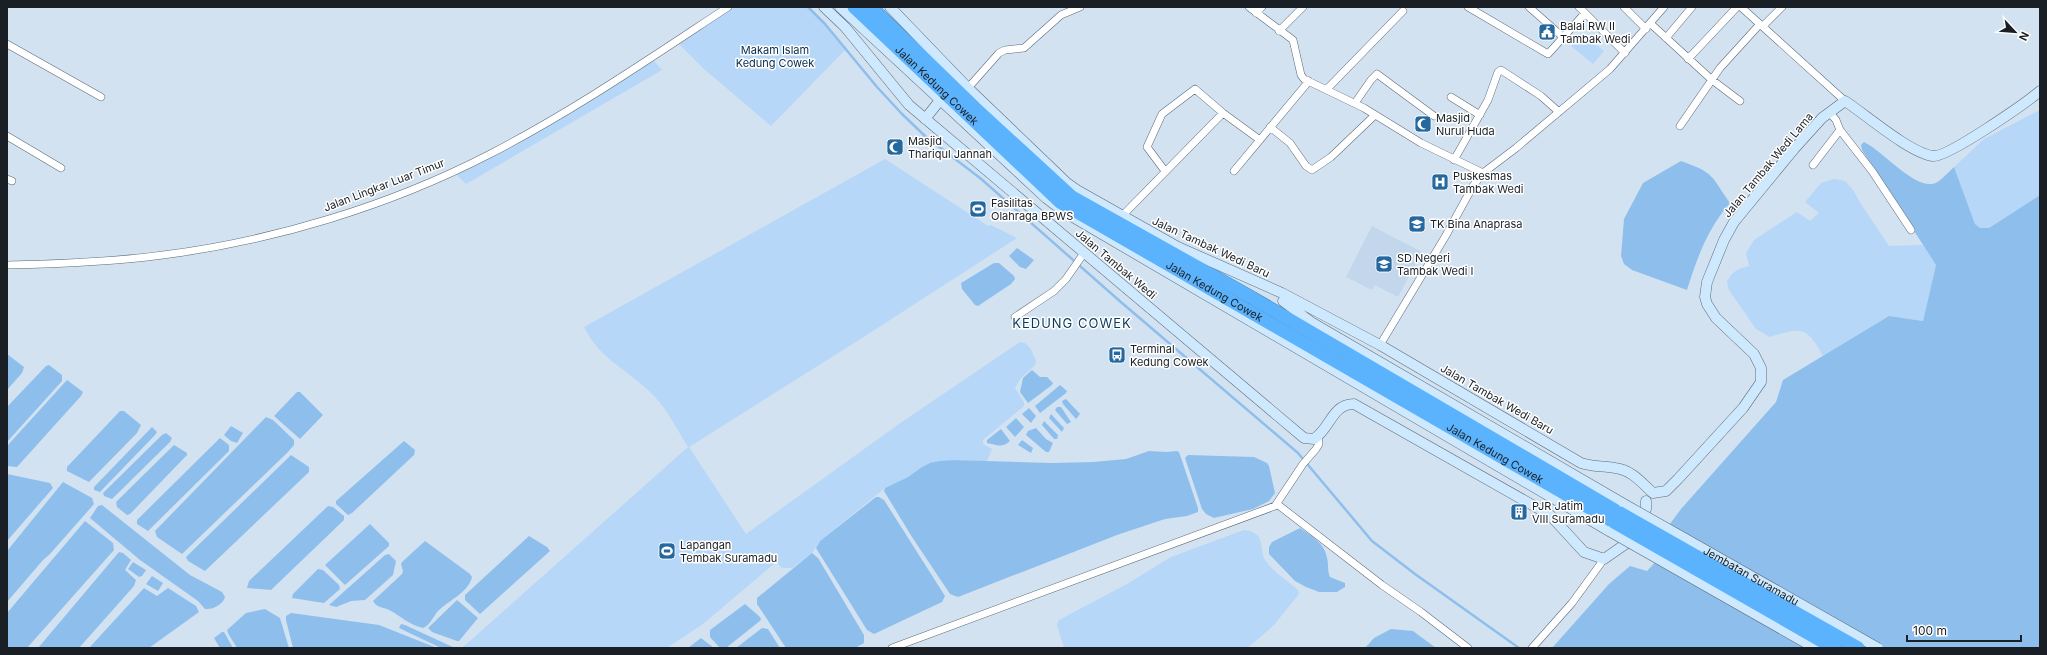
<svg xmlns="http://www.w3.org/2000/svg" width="2047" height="655" viewBox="0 0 2047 655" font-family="Inter,sans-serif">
	<rect width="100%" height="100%" fill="#d2e2f1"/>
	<path fill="#c2d7eb" d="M1372 226 1422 252 1398 297 1375 285 1372 290 1346 277Z"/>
	<path fill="#b6d7f7" d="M728 7H808L825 24 846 49 771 126 704 69 676 41Z
		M1581 33 1604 51 1593 64 1571 46Z
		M651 58 662 70 466 184 453 171 487 156Z
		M2040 110V195L1989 228H1979L1975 224 1954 167 1984 139Z
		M885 159 988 226 991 225 1017 238 862 338 689 447 746 534 899 424 1020 342C1029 342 1033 353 1036 361L1035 365 1021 378 1015 388 1024 402V406L983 440V444L992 449 987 461 954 460 922 467 908 477 885 488 820 541 812 553 792 568H782L776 562 703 624 667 648H462L688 447C676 428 666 406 649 391 626 369 599 358 584 327Z
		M1834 179 1845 181 1853 190 1861 204 1889 246 1923 245 1936 265 1923 321 1889 316 1823 356C1807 326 1801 327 1770 337L1756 329 1729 290 1727 282C1732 271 1738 269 1749 266L1746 253 1754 240 1797 212 1810 221 1819 213 1805 202 1821 183Z
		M1244 530C1268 533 1258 549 1265 560 1273 572 1288 581 1298 590L1299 594 1274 625 1250 646 1247 648H1064L1057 625 1059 620 1127 584 1171 557Z"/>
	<path fill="#8ebfec" d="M1864 142C1883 151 1911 186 1932 184 1940 183 1948 172 1954 167L1975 224 1980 228H1989L2040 195V648H1552L1609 584 1630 566 1647 571 1659 558 1652 548 1681 509 1776 402 1783 380 1889 316 1923 321 1936 265 1862 150 1861 145Z
		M1681 161C1715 173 1711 176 1730 203 1708 228 1697 258 1687 290L1632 270 1624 264 1621 256 1624 219 1643 183Z
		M1017 248 1034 260 1026 269 1020 267 1009 256Z
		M994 263H999L1014 276 1015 279 1011 284 978 306 975 305 962 289 961 283Z
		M7 354 24 367 22 373 7 390Z
		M49 365 62 375V381L7 442V407L46 366Z
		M1032 370 1040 377H1047L1053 383 1052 385 1028 403 1020 392 1023 378Z
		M67 380 83 392 81 396 17 467 7 466V446Z
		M1060 385 1067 391 1066 393 1040 413 1035 406Z
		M297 392H300L323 415 300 439 274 416Z
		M1066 399 1080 414 1076 419 1063 404 1062 401Z
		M1057 407H1061L1071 422 1067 424 1055 410Z
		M1029 408 1036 416 1031 423 1022 414Z
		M120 411H124L141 425 137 433 89 482 67 471V467Z
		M1051 414 1064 428 1062 432 1049 418Z
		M266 417 273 420 294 440V445L288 452 182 554 157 537 155 531Z
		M1016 418 1024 427 1015 437 1006 427Z
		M1044 421 1058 435 1057 439H1054L1042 425Z
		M231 426 243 433 237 443 231 441 224 435Z
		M152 427 157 432 155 435 100 492 94 490V487Z
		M1036 428 1046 439 1053 443 1049 452H1046L1026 435 1028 431Z
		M1001 429 1010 441C1003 448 996 445 987 443V440Z
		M166 433 172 438 170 442 112 499 104 496 103 493 162 435Z
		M220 438 229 445V451L148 531 137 524V520Z
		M1022 440 1033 448 1031 453 1018 445Z
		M404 441 415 450 414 455 352 513 348 515 336 504V501Z
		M174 445 187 453V455L130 514 127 515 117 507 116 502Z
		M1149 451 1167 452 1177 451 1179 452 1198 508V512L1187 516 1165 519 1117 535 958 597 950 594 912 537 884 491 885 488 908 477 922 467 930 463 940 461 954 460 1053 463 1093 462 1126 459Z
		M291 455 309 467V472L205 571 188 561 186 557Z
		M1188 455 1254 457 1267 463 1269 466 1275 493 1269 501 1253 509 1214 518 1206 514 1202 509 1185 458Z
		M7 474 50 483 53 488 7 541Z
		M63 482 92 498 94 504 50 554 43 560 7 602V551Z
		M876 497H879L884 500 945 596 942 602 874 634 867 630 816 548 820 541Z
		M102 505 190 575 222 592 225 597C223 604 213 610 205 609L198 601 140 560 90 518 98 506Z
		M328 506 333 507 344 516V520L271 590 247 588 249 581Z
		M85 521 113 543 114 550 27 648H7V613Z
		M370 524 389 543V546L345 585 325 565Z
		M1300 528C1311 536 1325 543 1327 558 1329 565 1327 570 1330 577L1345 583V587L1337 592H1319L1306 587 1295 581 1269 554V547L1272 542Z
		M529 536 547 547 550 551 480 614 465 600V595Z
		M425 541 470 574 472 577C469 592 448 601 438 611 433 617 430 625 423 628 409 625 401 616 389 610 383 607 377 608 373 601L402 574 403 571 401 564 402 562Z
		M119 552 123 553 131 560 125 570 136 580 134 586 79 648H38Z
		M812 553 818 558 864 635V643L855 648H786L757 604V598Z
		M389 554 396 561 393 575 365 600 351 601 336 607 329 605 385 555Z
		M133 562 146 570 142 576 139 577 128 569Z
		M318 569 323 570 339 585 340 589 324 603 292 598 293 594Z
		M152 576 163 583 158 591 146 584Z
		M144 588 157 596 168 588 196 606 199 612 149 648H89Z
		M457 600 478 618 459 641H457L432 632 428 628Z
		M745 604 760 617 761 620 726 648H720L710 637V630Z
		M265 609 280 618 289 648H237L229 635 227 630 246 613Z
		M291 613 379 625 437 648H293L286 620V616Z
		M401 624 405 625 455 648H441L399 628Z
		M762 628 768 629 780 648H736Z
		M1391 629 1413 631 1436 648H1365L1374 638Z
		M222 632H224L233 648H220L214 638Z
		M701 638 714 648H688Z"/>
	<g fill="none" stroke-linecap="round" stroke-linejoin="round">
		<path stroke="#8ebfec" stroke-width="2.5" d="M808 7 825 24 877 87 902 114 925 136 980 178 1122 303 1298 453 1372 541 1415 574 1519 648"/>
		<g stroke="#5c6a77" stroke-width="8">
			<path id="street" d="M1249 7 1293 40 1301 75 1304 79 1364 108 1421 143 1483 173
				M1468 7 1548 54 1585 13
				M1529 7 1564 38
				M1579 7 1625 53
				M1624 7 1646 29
				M1741 7 1845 101
				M1256 13 1262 7
				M1651 24 1712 80 1740 101
				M1763 26 1782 7
				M1279 31 1303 7
				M1666 38 1692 7
				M7 44 101 97
				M1688 59 1737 7
				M968 88 999 53 1005 50 1024 48 1061 15 1080 7
				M1327 89 1403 11
				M1451 97 1480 115
				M1355 103 1371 80 1377 74 1434 116
				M1829 112 1836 120 1840 130 1872 171 1911 230
				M1680 126 1720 68 1760 24
				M1270 127 1290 143 1306 166 1312 170 1331 157 1375 115
				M7 136 61 168
				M1454 160 1488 100 1498 72 1501 70 1541 96 1559 112
				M1813 165 1840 130
				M1165 171 1147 147 1162 114 1195 89 1223 113 1260 140
				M1234 171 1309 81
				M7 179 12 181
				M1122 216 1223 113
				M7 265C59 264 111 262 163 255 273 241 389 206 488 155 572 112 649 59 728 7
				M1015 317 1054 291 1066 279 1084 253
				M1380 345 1445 237 1473 186 1483 173 1516 148 1610 69 1664 7
				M1277 504 1382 585 1421 612 1468 648
				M892 648 1275 506 1303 464 1316 449 1319 444 1318 437
				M1532 648 1572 603 1604 559"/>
		</g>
		<g stroke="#5c6a77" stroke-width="11">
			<path id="secondary" d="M824 7 845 27 909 105 1304 438 1314 439C1330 429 1332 404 1354 404L1550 515 1584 552 1604 559 1627 543 1631 535
				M840 7 1046 198 1066 213 1609 531
				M890 7 968 88 1067 183 1077 190 1178 247 1282 293 1380 345 1581 463C1593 467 1603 466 1615 468 1632 470 1642 483 1653 493
				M925 119 941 99
				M1283 301 1311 322 1624 504
				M1653 493 1666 491 1678 479 1743 408 1761 382V368L1754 354 1716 318 1707 304 1705 297 1707 282 1724 240 1734 222 1794 149 1822 118 1845 101C1866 115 1910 153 1933 156 1947 158 2026 103 2040 91
				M1639 521 1646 509V501"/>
		</g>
		<g stroke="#457fb1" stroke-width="14">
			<g id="highway">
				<path id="s1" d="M854 7 1060 202 1614 522"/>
				<path d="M871 7 975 108 1072 197 1249 296 1620 513"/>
			</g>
		</g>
		<use href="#street" stroke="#fff" stroke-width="7"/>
		<use href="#secondary" stroke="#cee8fe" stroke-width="10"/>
		<use href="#highway" stroke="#5cb3fd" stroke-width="13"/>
		<g stroke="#5c6a77" stroke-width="11" stroke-linecap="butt">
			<g id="secondary-bridge">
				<path id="s2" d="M1624 504 1878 648"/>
				<path d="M1609 531 1815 648"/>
			</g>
		</g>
		<g stroke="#457fb1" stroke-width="14" stroke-linecap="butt">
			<path id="highway-bridge" d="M1620 513 1858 648
				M1614 522 1834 648"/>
		</g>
		<use href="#secondary-bridge" stroke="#cee8fe" stroke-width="10"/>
		<use href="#highway-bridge" stroke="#5cb3fd" stroke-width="13"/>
	</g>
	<defs>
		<g id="civic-square" transform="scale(0.9)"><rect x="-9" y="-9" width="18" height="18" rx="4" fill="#25689e" stroke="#fff"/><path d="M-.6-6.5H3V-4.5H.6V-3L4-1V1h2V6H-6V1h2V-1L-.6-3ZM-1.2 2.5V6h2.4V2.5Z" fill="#fff"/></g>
		<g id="mosque-square" transform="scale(0.9)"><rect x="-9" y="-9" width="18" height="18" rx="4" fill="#25689e" stroke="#fff"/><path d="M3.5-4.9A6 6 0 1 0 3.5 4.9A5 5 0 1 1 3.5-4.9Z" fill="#fff"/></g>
		<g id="hospital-square" transform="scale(0.9)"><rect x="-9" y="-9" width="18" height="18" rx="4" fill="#25689e" stroke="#fff"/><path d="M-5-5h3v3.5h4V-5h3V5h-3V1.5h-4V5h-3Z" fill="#fff"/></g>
		<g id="stadium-square" transform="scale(0.9)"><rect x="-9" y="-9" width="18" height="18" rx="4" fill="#25689e" stroke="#fff"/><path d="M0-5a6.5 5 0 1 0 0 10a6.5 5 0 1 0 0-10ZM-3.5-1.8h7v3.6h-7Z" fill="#fff"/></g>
		<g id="school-square" transform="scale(0.9)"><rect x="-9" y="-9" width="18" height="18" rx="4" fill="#25689e" stroke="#fff"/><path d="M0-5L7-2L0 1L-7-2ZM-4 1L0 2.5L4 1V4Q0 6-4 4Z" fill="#fff"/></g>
		<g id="bus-square" transform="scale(0.9)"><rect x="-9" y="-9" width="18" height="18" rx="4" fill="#25689e" stroke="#fff"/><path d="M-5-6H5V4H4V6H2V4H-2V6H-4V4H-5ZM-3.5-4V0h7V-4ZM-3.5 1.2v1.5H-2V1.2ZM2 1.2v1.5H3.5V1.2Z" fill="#fff"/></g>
		<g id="building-square" transform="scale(0.9)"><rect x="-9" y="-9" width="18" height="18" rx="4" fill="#25689e" stroke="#fff"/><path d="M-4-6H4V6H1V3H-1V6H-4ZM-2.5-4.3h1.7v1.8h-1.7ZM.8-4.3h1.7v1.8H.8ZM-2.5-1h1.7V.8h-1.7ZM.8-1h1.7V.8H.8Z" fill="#fff"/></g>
	</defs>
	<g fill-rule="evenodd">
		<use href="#civic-square" x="1547" y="32"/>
		<use href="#mosque-square" x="1423" y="124"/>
		<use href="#mosque-square" x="895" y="147"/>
		<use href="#hospital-square" x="1440" y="182"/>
		<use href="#stadium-square" x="978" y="209"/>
		<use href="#school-square" x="1417" y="224"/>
		<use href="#school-square" x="1384" y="264"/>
		<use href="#bus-square" x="1117" y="355"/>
		<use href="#building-square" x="1519" y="512"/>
		<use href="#stadium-square" x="667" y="551"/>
	</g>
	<g text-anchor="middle" stroke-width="3" stroke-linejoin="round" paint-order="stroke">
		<g font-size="11" fill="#191f24" stroke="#fff" text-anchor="start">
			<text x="1560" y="30">Balai RW II<tspan x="1560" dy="13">Tambak Wedi</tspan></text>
			<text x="1436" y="122">Masjid<tspan x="1436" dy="13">Nurul Huda</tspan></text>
			<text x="908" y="145">Masjid<tspan x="908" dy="13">Thariqul Jannah</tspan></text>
			<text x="1453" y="180">Puskesmas<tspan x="1453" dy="13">Tambak Wedi</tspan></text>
			<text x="991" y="207">Fasilitas<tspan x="991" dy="13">Olahraga BPWS</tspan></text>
			<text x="1430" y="228">TK Bina Anaprasa</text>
			<text x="1397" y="262">SD Negeri<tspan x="1397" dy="13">Tambak Wedi I</tspan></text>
			<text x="1130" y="353">Terminal<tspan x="1130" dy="13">Kedung Cowek</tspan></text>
			<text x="1532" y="510">PJR Jatim<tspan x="1532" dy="13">VIII Suramadu</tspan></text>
			<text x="680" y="549">Lapangan<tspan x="680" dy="13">Tembak Suramadu</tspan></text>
		</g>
		<g font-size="11" fill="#052b49" stroke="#fff">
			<text x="775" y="54">Makam Islam<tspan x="775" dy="13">Kedung Cowek</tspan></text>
		</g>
		<g font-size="11" fill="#191f24" stroke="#fff">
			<text dy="4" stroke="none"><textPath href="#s1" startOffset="114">Jalan Kedung Cowek</textPath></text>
			<text transform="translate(1768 165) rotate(-50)" y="4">Jalan Tambak Wedi Lama</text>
			<text transform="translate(384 185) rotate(-21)" y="4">Jalan Lingkar Luar Timur</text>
			<text transform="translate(1211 247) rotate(25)" y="4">Jalan Tambak Wedi Baru</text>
			<text transform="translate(1116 264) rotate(40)" y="4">Jalan Tambak Wedi</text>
			<text dy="4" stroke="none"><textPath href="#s1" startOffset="462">Jalan Kedung Cowek</textPath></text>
			<text transform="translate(1497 399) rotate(30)" y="4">Jalan Tambak Wedi Baru</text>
			<text dy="4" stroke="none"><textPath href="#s1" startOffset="786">Jalan Kedung Cowek</textPath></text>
			<text dy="4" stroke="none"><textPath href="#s2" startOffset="146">Jembatan Suramadu</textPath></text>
		</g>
		<g font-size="13" letter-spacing="1" fill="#093a5d" stroke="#fff">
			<text x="1072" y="328">KEDUNG COWEK</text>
		</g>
	</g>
	<rect width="2047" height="655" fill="none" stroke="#191f24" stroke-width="16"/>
	<g transform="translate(2015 32) rotate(116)" stroke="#ffffff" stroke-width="3" paint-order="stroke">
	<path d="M0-3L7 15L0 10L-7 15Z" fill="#191f24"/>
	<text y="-6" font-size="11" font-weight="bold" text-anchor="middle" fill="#191f24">N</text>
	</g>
	<path d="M1907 635v6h114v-6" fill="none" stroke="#191f24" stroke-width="2"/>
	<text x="1913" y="635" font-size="12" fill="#191f24" stroke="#ffffff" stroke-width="3" paint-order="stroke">100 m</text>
</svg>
